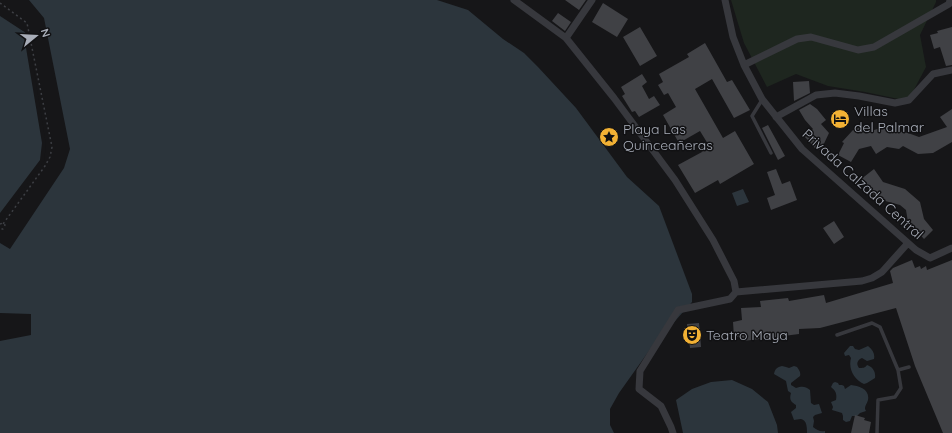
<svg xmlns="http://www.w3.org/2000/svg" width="952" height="433" viewBox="0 0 952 433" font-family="Quicksand,sans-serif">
	<rect width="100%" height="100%" fill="#161618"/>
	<path fill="#1e261f" d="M731 0H936V2L920 35 926 67 908 101 865 92 828 86 796 74 767 87 744 43Z"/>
	<path fill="#2c353c" d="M29 0H437L468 10 503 39 524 53 538 67 576 108 627 177 659 206 692 294V302L651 348 619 393 610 409V425L614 433H0V341L31 335V314L0 313V243L10 249 64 168 70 149 44 18Z
		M0 16 26 33 44 145 42 160 0 217Z
		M743 189 749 202 737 206 732 193Z
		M850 346H853L855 349 859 350 868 346C873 350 875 354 874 359L867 361 862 358C857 360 856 364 859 368 863 368 865 368 867 365 873 367 876 372 875 378L867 383 864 384C854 379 848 369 851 358L849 355 845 356 844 353Z
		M782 366 786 367 789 368 794 366 797 367C799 370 801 372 800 376L791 383V385L796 388C802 386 805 386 810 390L811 403 814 405 819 404 822 413 815 415 813 417 814 421 813 427C817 430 820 432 825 431V433H807C807 428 807 420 801 419 798 419 796 420 794 420L791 412 796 408V405C791 402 789 400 791 393L788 391 786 381 774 374C775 369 777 367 782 366Z
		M732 380 752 389 768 402 777 425 778 433H683L676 400 692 389 711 382Z
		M835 382 838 383 839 385H842L844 386 845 389 851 385C859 386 870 389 868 400 867 404 865 405 865 409L866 411 860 413 857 416H852L850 421 846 422 843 420V416L842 413 832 410 833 407 831 402 836 400C837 394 836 391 831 387L833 383Z"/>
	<path fill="#161618" d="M26 31 28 33 46 145 44 161 2 218 0 219V213L40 160 42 143 24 36Z"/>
	<path fill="#404145" d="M565 0H586L579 10Z
		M603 3 628 19 617 37 592 22Z
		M558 13 571 22 565 31 552 21Z
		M640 27 657 56 640 66 623 37Z
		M952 27V65L946 66 940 47 934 49 930 35 938 33 937 31Z
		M705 43 727 82 732 80 750 110 734 118 712 79 695 89 723 138 735 131 754 164 720 184 718 180 695 193 678 165 702 152 700 148 708 144 700 131 679 143 663 115 676 107 668 93 664 95 658 85 663 82 659 74 689 57 687 54Z
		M642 74 647 82 642 86 649 99 654 96 660 105 639 117 635 111 632 112 622 96 625 94 621 87Z
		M809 81 810 93 794 101 793 82Z
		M810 104 817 109 826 120 821 124 829 133 821 150 815 148 805 137 813 129 805 120 799 110Z
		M952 109V142L933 153 918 154 903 146 899 149 887 147 876 154 871 146 859 149 851 162 838 155 844 143 842 142 853 130 865 126 867 132 881 128 908 133 919 137 947 127 940 117Z
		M768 125 785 156 778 160 762 128Z
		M776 169 782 184 790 181 797 200 771 210 767 198 775 195 767 172Z
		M874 169 883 182 905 189 920 202 924 219 933 230 924 239 913 227 909 228 906 210 900 205 878 199 860 180Z
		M834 221 844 237 834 244 823 228Z
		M912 260 915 268 920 266 921 269 926 266 927 270 952 260V433H943L915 366 896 308 820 328 799 329V334L743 341 742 337H734L733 322 742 320 741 308 761 307 760 301 788 298 789 301 824 295 826 303 893 283 890 271 893 268Z
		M699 323 701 347 690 348 687 324Z
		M855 415 865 418 864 420 871 422 869 433H851Z"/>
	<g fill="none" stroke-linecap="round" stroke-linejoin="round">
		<path stroke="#3d3f44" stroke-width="1.5" stroke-dasharray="2 3" stroke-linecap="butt" d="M0 3 27 23 52 147 50 157 45 166 3 224
			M0 224 3 223 5 225 3 229H0"/>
		<path stroke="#37383d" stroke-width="3.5" d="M762 100 752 116 771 153
			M837 335 872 323 880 327 898 370 909 367
			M877 433 878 400 895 397 901 388 898 370"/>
		<path stroke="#37383d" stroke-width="7" d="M514 0 566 38
			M592 0 566 38 614 98 675 180 713 240 734 281 736 292 730 299 678 310 640 371 639 389 661 406 671 427 673 433
			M725 0 733 37 744 65 762 99 802 149 916 250 930 258 952 248
			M744 65 797 39 811 37 858 50 874 47 949 4 950 0
			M776 117 816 95 835 93 859 96 895 103 909 100 933 74 952 70
			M736 292 862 281 872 278 882 272 908 243"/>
	</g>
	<defs>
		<g id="hotel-disc" transform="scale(1)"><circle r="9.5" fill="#f2b134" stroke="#111113"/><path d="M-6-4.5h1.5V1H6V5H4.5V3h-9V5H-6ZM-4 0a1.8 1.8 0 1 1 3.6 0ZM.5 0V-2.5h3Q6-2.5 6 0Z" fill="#111"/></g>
		<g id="sight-disc" transform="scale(1)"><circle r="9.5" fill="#f2b134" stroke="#111113"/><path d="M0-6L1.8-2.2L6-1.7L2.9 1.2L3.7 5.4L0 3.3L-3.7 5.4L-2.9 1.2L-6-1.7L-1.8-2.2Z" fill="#111"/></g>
		<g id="theatre-disc" transform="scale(1)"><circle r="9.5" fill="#f2b134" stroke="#111113"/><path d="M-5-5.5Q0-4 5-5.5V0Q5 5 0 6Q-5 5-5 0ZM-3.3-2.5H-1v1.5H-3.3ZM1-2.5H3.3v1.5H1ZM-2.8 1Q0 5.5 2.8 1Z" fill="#111"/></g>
	</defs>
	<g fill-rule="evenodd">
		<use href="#hotel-disc" x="840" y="119"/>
		<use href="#sight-disc" x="609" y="137"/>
		<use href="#theatre-disc" x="692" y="335"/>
	</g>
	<g text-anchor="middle" stroke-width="3" stroke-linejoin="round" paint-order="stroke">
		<g font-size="14" fill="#a8adb8" stroke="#111113" text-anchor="start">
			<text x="854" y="116">Villas<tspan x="854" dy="16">del Palmar</tspan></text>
			<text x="623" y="134">Playa Las<tspan x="623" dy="16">Quinceañeras</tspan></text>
			<text x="706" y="340">Teatro Maya</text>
		</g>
		<g font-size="14" fill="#a8adb8" stroke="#111113">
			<text transform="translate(863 184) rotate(42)" y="5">Privada Calzada Central</text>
		</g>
	</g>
	<g transform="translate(36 36) rotate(72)" stroke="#111113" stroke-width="3" paint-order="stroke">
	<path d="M0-3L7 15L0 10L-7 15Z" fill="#a8adb8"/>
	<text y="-6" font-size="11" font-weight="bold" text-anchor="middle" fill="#a8adb8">N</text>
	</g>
</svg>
